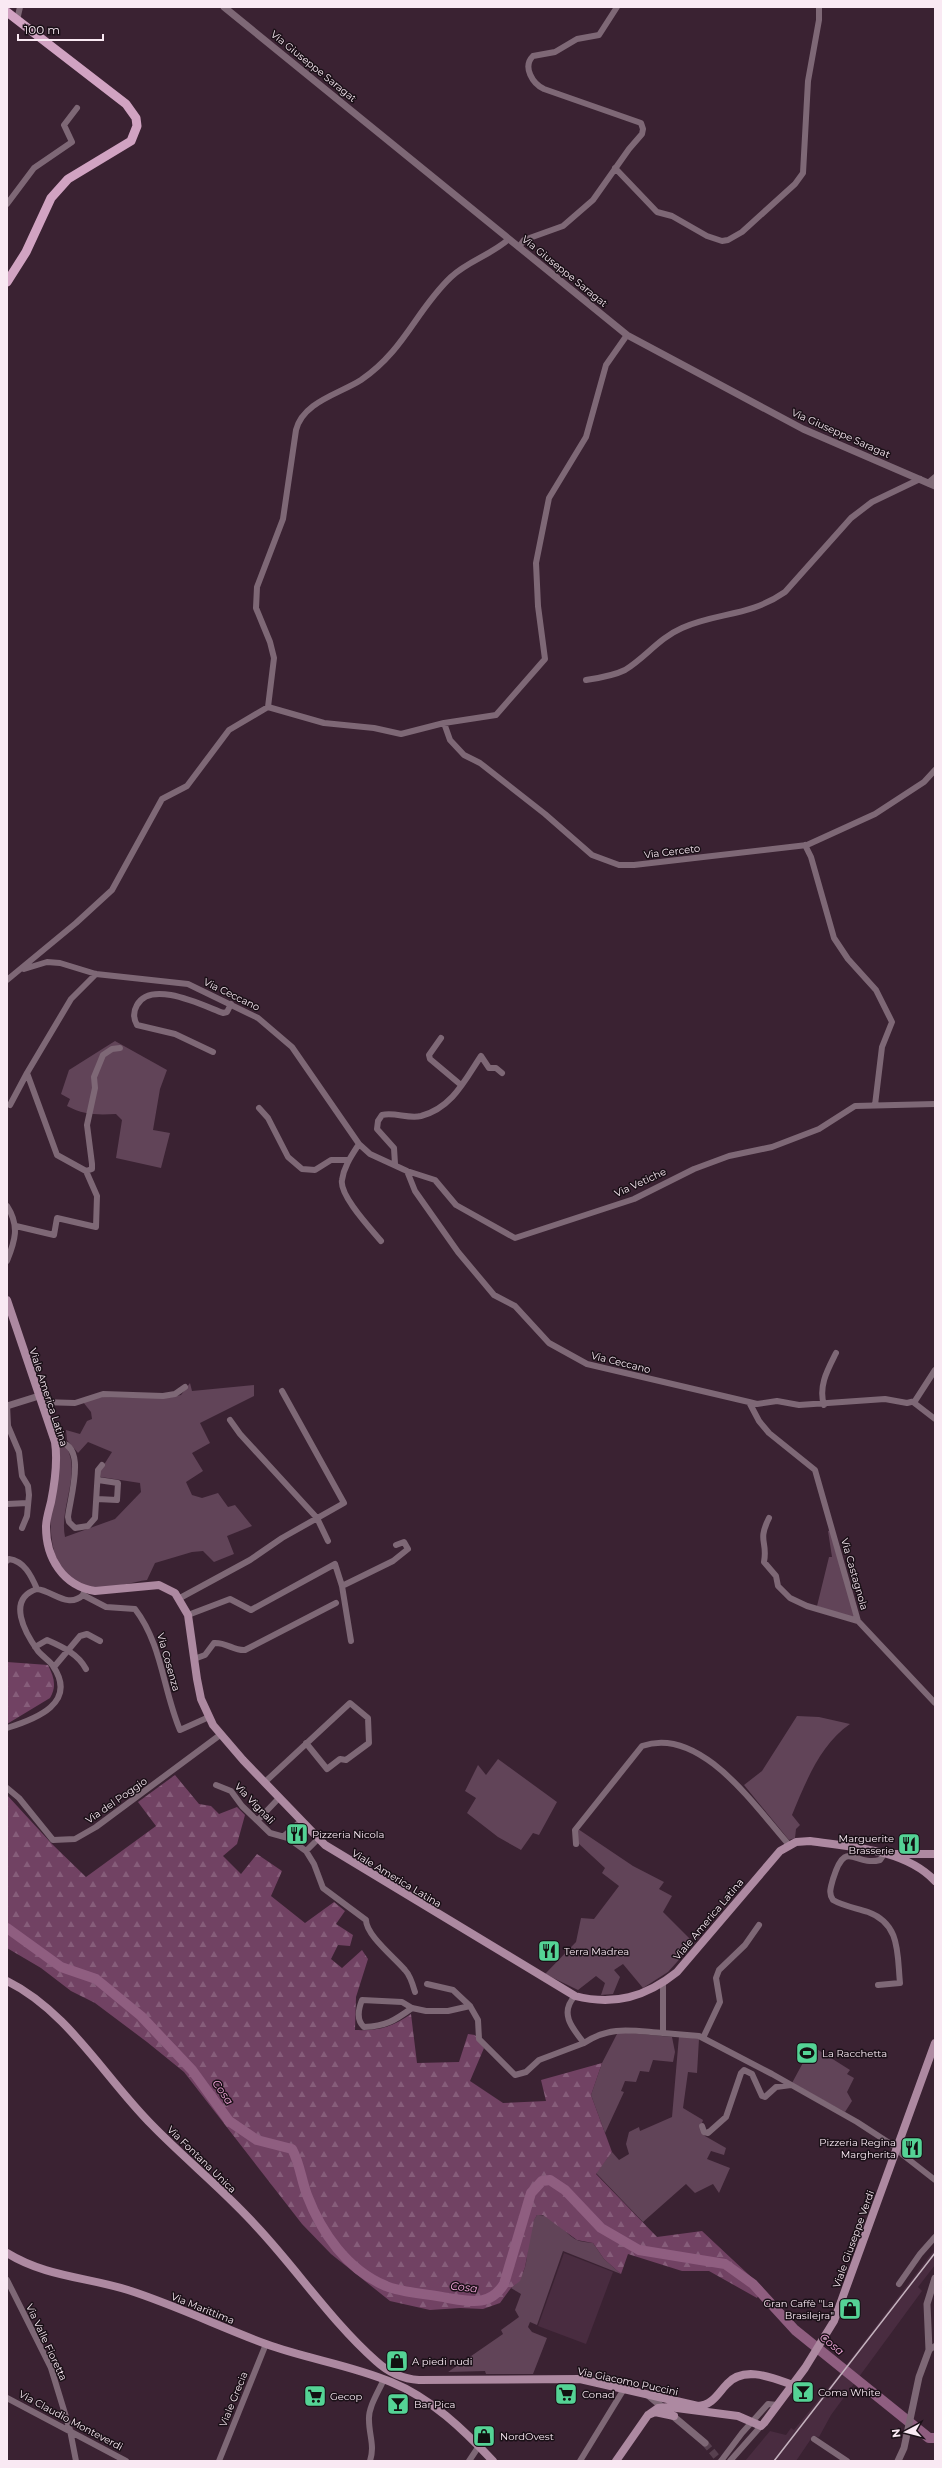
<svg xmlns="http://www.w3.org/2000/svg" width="942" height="2468" viewBox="0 0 942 2468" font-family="Montserrat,sans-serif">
	<defs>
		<pattern id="forest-firs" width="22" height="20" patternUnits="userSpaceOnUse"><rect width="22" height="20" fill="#714263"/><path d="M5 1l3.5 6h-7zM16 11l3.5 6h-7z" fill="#865d7a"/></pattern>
	</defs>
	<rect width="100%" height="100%" fill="#3a2232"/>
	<path fill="#492c40" d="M935 2249V2265L918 2287 922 2291 831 2415 819 2437 813 2436 796 2461H745L770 2431 786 2435 791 2428 794 2430 837 2377Z
		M564 2253 613 2272 586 2344 538 2326Z"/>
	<path fill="#614458" d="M115 1041 167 1070 160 1089 153 1130 170 1133 161 1168 116 1158 122 1120 116 1114C97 1115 84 1115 67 1106L70 1099 61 1094 69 1070Z
		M190 1383 192 1391 254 1385V1396L200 1423 210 1443 192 1453 203 1471 186 1482 192 1495 202 1498 218 1493 228 1507 235 1505 252 1526 227 1536 234 1554 214 1562 203 1551 192 1552 155 1563 147 1580C131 1582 109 1590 93 1587 31 1578 54 1487 58 1446L67 1448C81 1475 59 1508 65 1537L115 1519 141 1492 140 1483 101 1477 100 1471 112 1452 88 1442 78 1453 67 1440 66 1430 80 1434 87 1421 92 1419 91 1412 83 1402 102 1397 167 1398 181 1395Z
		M831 1530 856 1617 845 1616 817 1606 829 1557H832L828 1531Z
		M797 1716 819 1717 850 1724C820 1744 805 1784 792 1815L800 1825 796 1829 795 1838 789 1840 744 1785 762 1771Z
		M498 1759 557 1802 539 1835 533 1833 521 1850 498 1837 467 1813 476 1798 465 1791 478 1765 486 1775Z
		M578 1829 633 1866 664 1882 659 1889 672 1896 663 1912 694 1943 668 1972 643 1988 623 1964 614 1970 620 1977 613 1994 601 1995 605 1983 596 1976 578 1990 545 1974 576 1942 581 1918 594 1919 619 1886 602 1873 605 1868 578 1843Z
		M618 2032 672 2037 675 2052 673 2062 653 2060 649 2072 640 2071 636 2082 625 2081 621 2091 624 2092 605 2133 591 2095 602 2063Z
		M679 2036 699 2039 697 2073 688 2072 683 2108 703 2120 700 2129 705 2136 726 2148 724 2155 711 2151 707 2159 730 2168 719 2193 713 2184 695 2193 686 2184 643 2222 596 2173 612 2152 619 2160 629 2154 626 2144 629 2132 639 2127 640 2131 672 2117Z
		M812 2046 850 2070 847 2074 854 2078 847 2092 852 2101 845 2112 792 2083Z
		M537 2215C555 2214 563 2233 577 2240 581 2242 588 2242 593 2243L604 2259 621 2274 563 2251 537 2325 530 2322 528 2327 532 2332 547 2338 533 2374H486L485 2371 448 2372 503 2334 501 2330 519 2317 515 2310 521 2294 511 2288C537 2268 520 2237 537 2215Z"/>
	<path fill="url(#forest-firs)" d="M7 1662 48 1665C54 1677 57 1686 50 1698L7 1724Z
		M175 1775 199 1804 211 1806 219 1814 237 1807 245 1815 237 1844 223 1856 241 1874 257 1854 282 1871 271 1896 305 1923 334 1902 345 1911 336 1924 353 1935 350 1946 338 1945 331 1959 342 1968 362 1950 368 1959 356 1997 355 2030C379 2031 392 2027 411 2014L417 2063 459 2062 468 2034 475 2035 484 2048 470 2081 503 2103 546 2101 541 2080 602 2063 591 2095 612 2152 596 2174 657 2237 702 2231 763 2288 757 2298 709 2271H682L628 2254 621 2274 604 2259 593 2243 577 2240 543 2215H537L534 2220 525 2267 520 2281 511 2288 500 2303 483 2309 460 2308 430 2310 390 2301 331 2254 302 2224 184 2072 147 2042 95 2003 71 1991 41 1968 7 1948V1795L52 1844 86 1877 156 1826 138 1802Z"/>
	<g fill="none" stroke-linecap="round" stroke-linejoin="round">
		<path stroke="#8f5e80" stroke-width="10" d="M7 1928 61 1967 96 1979 141 2016 192 2070 229 2121 257 2140 292 2149C300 2164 301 2179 307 2195 321 2232 347 2270 386 2286 402 2293 430 2294 448 2298 472 2302 490 2306 504 2284L531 2193 542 2181 550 2180 565 2190 601 2228 639 2250 725 2264 753 2284 795 2330 929 2438H935"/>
		<path stroke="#57404f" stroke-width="7" stroke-dasharray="7 3.5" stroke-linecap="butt" d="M705 2443 720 2461"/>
		<path stroke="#7e6876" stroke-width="6" d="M17 20 20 7
			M615 168 657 212 672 216 707 236 722 241 728 240 742 232 795 184 803 173 808 81 819 20V7
			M7 204 34 168 72 142 64 125 77 108
			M519 247 524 240 563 226 593 200 629 149 642 134 643 129 641 123 544 89C533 84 522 67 533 56L555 52 577 39 599 35 617 7
			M928 483 935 477
			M586 680C599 678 613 676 625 670 645 658 659 638 682 628 718 612 749 617 785 592L851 518 872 502 920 479
			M268 707 274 658 270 642 256 608 257 587 283 519 296 430C303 402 339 394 361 380 405 350 416 310 451 277 468 261 491 255 509 239
			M444 723 450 740 464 755 480 763 545 814 592 855 619 865H634L807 845 875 814 924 782 935 770
			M805 845 811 857 834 938 848 959 876 990 892 1022 882 1047 875 1105
			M24 969 47 962 60 963 96 974 188 984 258 1018 292 1047 359 1144 370 1154 407 1171 435 1180 456 1205 515 1238 634 1199 694 1169 729 1156 772 1147 819 1129 855 1106 935 1104
			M96 974 71 999 27 1073 57 1155 86 1171 92 1169V1164L87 1125 95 1088 94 1077 103 1055 112 1049 120 1048
			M7 980 76 923 112 890 162 799 187 786 229 730 268 707 324 723 374 728 401 734 444 723 496 715 545 659 538 606 536 563 549 498 586 437 606 365 627 335
			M441 1038 429 1055 430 1059 461 1085
			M213 1052 175 1034 137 1025C133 1018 133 1012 137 1005 151 979 204 1006 223 1013L227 1012 231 1004
			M10 1105 27 1073
			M259 1108 268 1118 288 1157 302 1169 315 1170 331 1160H349
			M359 1144C352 1155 344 1166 342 1180 339 1195 371 1229 381 1241
			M395 1164 394 1148 377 1129 378 1121 382 1115C395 1112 408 1119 421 1116 452 1108 465 1080 481 1056L489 1068H496L502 1073
			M407 1171 415 1191 458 1252 494 1295 515 1306 549 1343 587 1364 749 1402 759 1421 769 1433 815 1470 858 1621 935 1703
			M7 1206C20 1226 15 1241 7 1261
			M16 1226 54 1235 57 1218 96 1227 97 1196 86 1171
			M41 1402 75 1403 103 1394 163 1396 175 1394 185 1387
			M749 1402 757 1404 777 1401 799 1405 885 1399 907 1403 915 1401 935 1370
			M913 1402 935 1419
			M7 1405 8 1426 19 1452 22 1476 28 1486 29 1495 27 1516 22 1528
			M824 1405C818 1386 828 1369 836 1353
			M230 1420 240 1434 317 1518 328 1541
			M55 1442C89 1441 70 1497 68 1517L69 1522 75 1528 88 1526 95 1518 98 1470 102 1465
			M97 1499 117 1500 118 1483 98 1480
			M7 1504 28 1503
			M769 1518C757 1542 768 1541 764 1562L776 1576 778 1586 790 1598 807 1606 858 1621
			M7 1561 9 1559C24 1561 31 1575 37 1589
			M342 1586 351 1641
			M84 1592 83 1595 106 1607 135 1609C162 1644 163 1690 180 1730L209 1717
			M180 1598 250 1560 282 1538 344 1503 282 1391
			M188 1615 230 1599 251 1610 335 1564 342 1586 393 1561 408 1549 404 1542 396 1545
			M35 1647 47 1640C63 1647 78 1654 86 1669
			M194 1659 205 1655 214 1643C226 1642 234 1651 245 1650L336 1603
			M54 1667 80 1636 87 1634 100 1641
			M7 1728C36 1719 78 1703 53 1666 50 1661 43 1657 38 1651 25 1633 6 1599 37 1589 53 1591 68 1609 83 1595
			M265 1782 350 1703 368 1718 369 1743 346 1760 340 1759 327 1769 306 1743
			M216 1785 231 1791 242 1806 270 1833 288 1838 306 1851 314 1864 323 1888 366 1920C366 1935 395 1958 405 1970 410 1975 413 1985 415 1992
			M7 1788 19 1798 53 1840 75 1839 96 1827 220 1735
			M258 1820 279 1798
			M284 1836 301 1821
			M576 1844 575 1830 642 1746C701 1725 756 1808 790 1846
			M306 1851 318 1839
			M427 1984 453 1990 470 2006
			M663 1984V2033L699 2036 772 2074 857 2122 897 2148 903 2155 935 2180
			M878 1985 900 1983C897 1954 901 1924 868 1912 856 1908 843 1906 833 1900 828 1893 831 1887 833 1879 846 1837 854 1867 880 1860L884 1854
			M575 1996C559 2013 572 2028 584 2043 611 2025 633 2031 663 2033
			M412 2008C394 2021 386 2026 364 2027 356 2020 358 2010 362 2000L402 2002 412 2008 426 2011H448L470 2006 478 2020 479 2039 515 2075 526 2072 539 2060 584 2043
			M703 2038 720 2002 716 1978 719 1970 745 1945 759 1925
			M702 2126 704 2132 708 2133 726 2117 741 2073 744 2070 752 2074 762 2096 765 2097 776 2087 791 2085
			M7 2280 51 2368 70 2430 76 2461
			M899 2284 920 2254 935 2237
			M929 2350 935 2346
			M7 2398 126 2461
			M814 2439 847 2461
			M219 2461 266 2344
			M370 2461C375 2446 369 2435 369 2420 368 2407 379 2391 384 2379
			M469 2461 479 2446
			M580 2461 624 2389
			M721 2461 742 2433 768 2404 777 2405
			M730 2461 761 2426"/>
		<path stroke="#7e6876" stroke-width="7" d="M224 7 627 335 803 429 935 486
			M7 1406 39 1396
			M648 2395 705 2443
			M898 2461 904 2448 919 2377 929 2350 927 2304 935 2278"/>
		<path stroke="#ad89a1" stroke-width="8" d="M7 1300 55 1442C58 1462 55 1482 51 1502 49 1510 46 1519 46 1527 46 1558 63 1586 95 1591L159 1585 175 1593 188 1615 197 1679 201 1699 213 1725 243 1760 325 1845 575 1996C614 2006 646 1997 677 1972L780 1851 796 1842 810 1841C851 1847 905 1849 935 1881
			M894 1854H935
			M7 1981C68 2011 105 2078 152 2125 186 2160 225 2191 258 2228 298 2271 332 2322 376 2361 388 2372 403 2379 419 2380L580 2379 698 2406C713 2405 718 2393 727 2384 744 2365 773 2378 793 2385
			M7 2253C46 2277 87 2277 128 2290 175 2305 220 2327 266 2344 307 2359 351 2365 391 2382 431 2398 464 2430 493 2461
			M648 2415 658 2408 669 2407 738 2416 761 2426 764 2423 805 2368 834 2321 935 2043
			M616 2461 648 2415 655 2412 674 2416"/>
		<path stroke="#d1a3c2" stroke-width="9" d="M7 12 126 104 136 118 137 126 131 141 68 179 51 198 26 252 7 282"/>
		<path stroke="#c5b3bf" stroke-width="1.5" d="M774 2461 935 2253"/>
	</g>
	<defs>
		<g id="restaurant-square" transform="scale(1.15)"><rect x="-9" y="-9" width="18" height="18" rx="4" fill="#54d395" stroke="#1a1017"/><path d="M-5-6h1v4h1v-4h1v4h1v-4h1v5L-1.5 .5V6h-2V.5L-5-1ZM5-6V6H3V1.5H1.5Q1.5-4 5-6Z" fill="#111"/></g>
		<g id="stadium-square" transform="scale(1.15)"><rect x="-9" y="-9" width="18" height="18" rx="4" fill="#54d395" stroke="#1a1017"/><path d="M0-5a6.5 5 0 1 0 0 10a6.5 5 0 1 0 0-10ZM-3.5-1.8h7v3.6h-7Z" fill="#111"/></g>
		<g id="shop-square" transform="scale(1.15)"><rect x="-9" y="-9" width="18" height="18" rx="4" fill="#54d395" stroke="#1a1017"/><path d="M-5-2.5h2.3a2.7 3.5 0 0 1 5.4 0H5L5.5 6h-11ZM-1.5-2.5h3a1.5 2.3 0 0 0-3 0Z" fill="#111"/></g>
		<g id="bar-square" transform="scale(1.15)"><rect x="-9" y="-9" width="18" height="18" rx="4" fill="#54d395" stroke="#1a1017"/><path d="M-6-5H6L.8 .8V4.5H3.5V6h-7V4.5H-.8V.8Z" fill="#111"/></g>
		<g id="supermarket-square" transform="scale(1.15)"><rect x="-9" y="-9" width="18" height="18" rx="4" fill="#54d395" stroke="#1a1017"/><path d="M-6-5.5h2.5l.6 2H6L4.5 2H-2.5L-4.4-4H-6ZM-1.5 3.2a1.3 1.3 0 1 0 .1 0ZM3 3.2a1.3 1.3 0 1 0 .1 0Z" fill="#111"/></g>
	</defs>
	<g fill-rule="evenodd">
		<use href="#restaurant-square" x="297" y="1834"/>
		<use href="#restaurant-square" x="909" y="1844"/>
		<use href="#restaurant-square" x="549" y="1951"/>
		<use href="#stadium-square" x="807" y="2053"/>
		<use href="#restaurant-square" x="912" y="2148"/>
		<use href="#shop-square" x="850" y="2309"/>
		<use href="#shop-square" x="397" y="2361"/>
		<use href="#bar-square" x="803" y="2392"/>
		<use href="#supermarket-square" x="566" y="2394"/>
		<use href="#supermarket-square" x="315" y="2396"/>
		<use href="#bar-square" x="398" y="2404"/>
		<use href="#shop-square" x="484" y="2436"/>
	</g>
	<g text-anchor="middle" stroke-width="3" stroke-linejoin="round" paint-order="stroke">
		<g font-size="10" fill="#f9e9f3" stroke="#1a1017">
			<text transform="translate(314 66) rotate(39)" y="4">Via Giuseppe Saragat</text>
			<text transform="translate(565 271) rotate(39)" y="4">Via Giuseppe Saragat</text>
			<text transform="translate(841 433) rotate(24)" y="4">Via Giuseppe Saragat</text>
			<text transform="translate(672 851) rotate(-7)" y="4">Via Cerceto</text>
			<text transform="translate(232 994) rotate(26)" y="4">Via Ceccano</text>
			<text transform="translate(640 1182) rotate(-25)" y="4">Via Vetiche</text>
			<text transform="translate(621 1362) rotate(14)" y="4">Via Ceccano</text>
			<text transform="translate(49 1397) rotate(72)" y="4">Viale America Latina</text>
			<text transform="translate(855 1574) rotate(74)" y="4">Via Castagnola</text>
			<text transform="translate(169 1662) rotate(74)" y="4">Via Cosenza</text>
			<text transform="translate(116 1800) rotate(-35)" y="4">Via del Poggio</text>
			<text transform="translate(255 1803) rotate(46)" y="4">Via Vignali</text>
			<text transform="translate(397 1878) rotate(31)" y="4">Viale America Latina</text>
			<text transform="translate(708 1919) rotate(-50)" y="4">Viale America Latina</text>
			<text transform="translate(202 2159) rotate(44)" y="4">Via Fontana Unica</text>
			<text transform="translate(853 2239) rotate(-70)" y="4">Viale Giuseppe Verdi</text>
			<text transform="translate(203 2308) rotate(22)" y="4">Via Marittima</text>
			<text transform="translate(47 2342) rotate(65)" y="4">Via Valle Fioretta</text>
			<text transform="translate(628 2381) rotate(12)" y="4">Via Giacomo Puccini</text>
			<text transform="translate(233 2399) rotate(-68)" y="4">Viale Grecia</text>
			<text transform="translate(71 2420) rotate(28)" y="4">Via Claudio Monteverdi</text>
		</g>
		<g font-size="10" fill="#f9e9f3" stroke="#1a1017" text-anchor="start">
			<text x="312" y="1838">Pizzeria Nicola</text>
			<text x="894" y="1842" text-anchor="end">Marguerite<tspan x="894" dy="12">Brasserie</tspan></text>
			<text x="564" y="1955">Terra Madrea</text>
			<text x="822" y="2057">La Racchetta</text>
			<text x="896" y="2146" text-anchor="end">Pizzeria Regina<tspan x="896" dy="12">Margherita</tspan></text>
			<text x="834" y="2307" text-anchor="end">Gran Caffè "La<tspan x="834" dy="12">Brasilejra"</tspan></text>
			<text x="412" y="2365">A piedi nudi</text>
			<text x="818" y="2396">Coma White</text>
			<text x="582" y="2398">Conad</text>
			<text x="330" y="2400">Gecop</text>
			<text x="414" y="2408">Bar Pica</text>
			<text x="500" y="2440">NordOvest</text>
		</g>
		<g font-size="11" font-style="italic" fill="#f3a7db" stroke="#1a1017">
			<text transform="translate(223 2092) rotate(55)" y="4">Cosa</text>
			<text transform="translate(464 2287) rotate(6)" y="4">Cosa</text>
			<text transform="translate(832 2344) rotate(39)" y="4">Cosa</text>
		</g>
	</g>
	<rect width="942" height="2468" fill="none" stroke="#f9e9f3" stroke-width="16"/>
	<g transform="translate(906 2432) rotate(263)" stroke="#1a1017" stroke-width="3" paint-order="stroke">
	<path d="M0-3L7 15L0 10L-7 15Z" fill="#f9e9f3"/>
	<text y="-6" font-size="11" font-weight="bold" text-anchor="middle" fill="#f9e9f3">N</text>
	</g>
	<path d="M18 34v6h85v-6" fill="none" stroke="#f9e9f3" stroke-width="2"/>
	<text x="24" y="34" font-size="12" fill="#f9e9f3" stroke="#1a1017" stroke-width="3" paint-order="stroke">100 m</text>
</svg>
